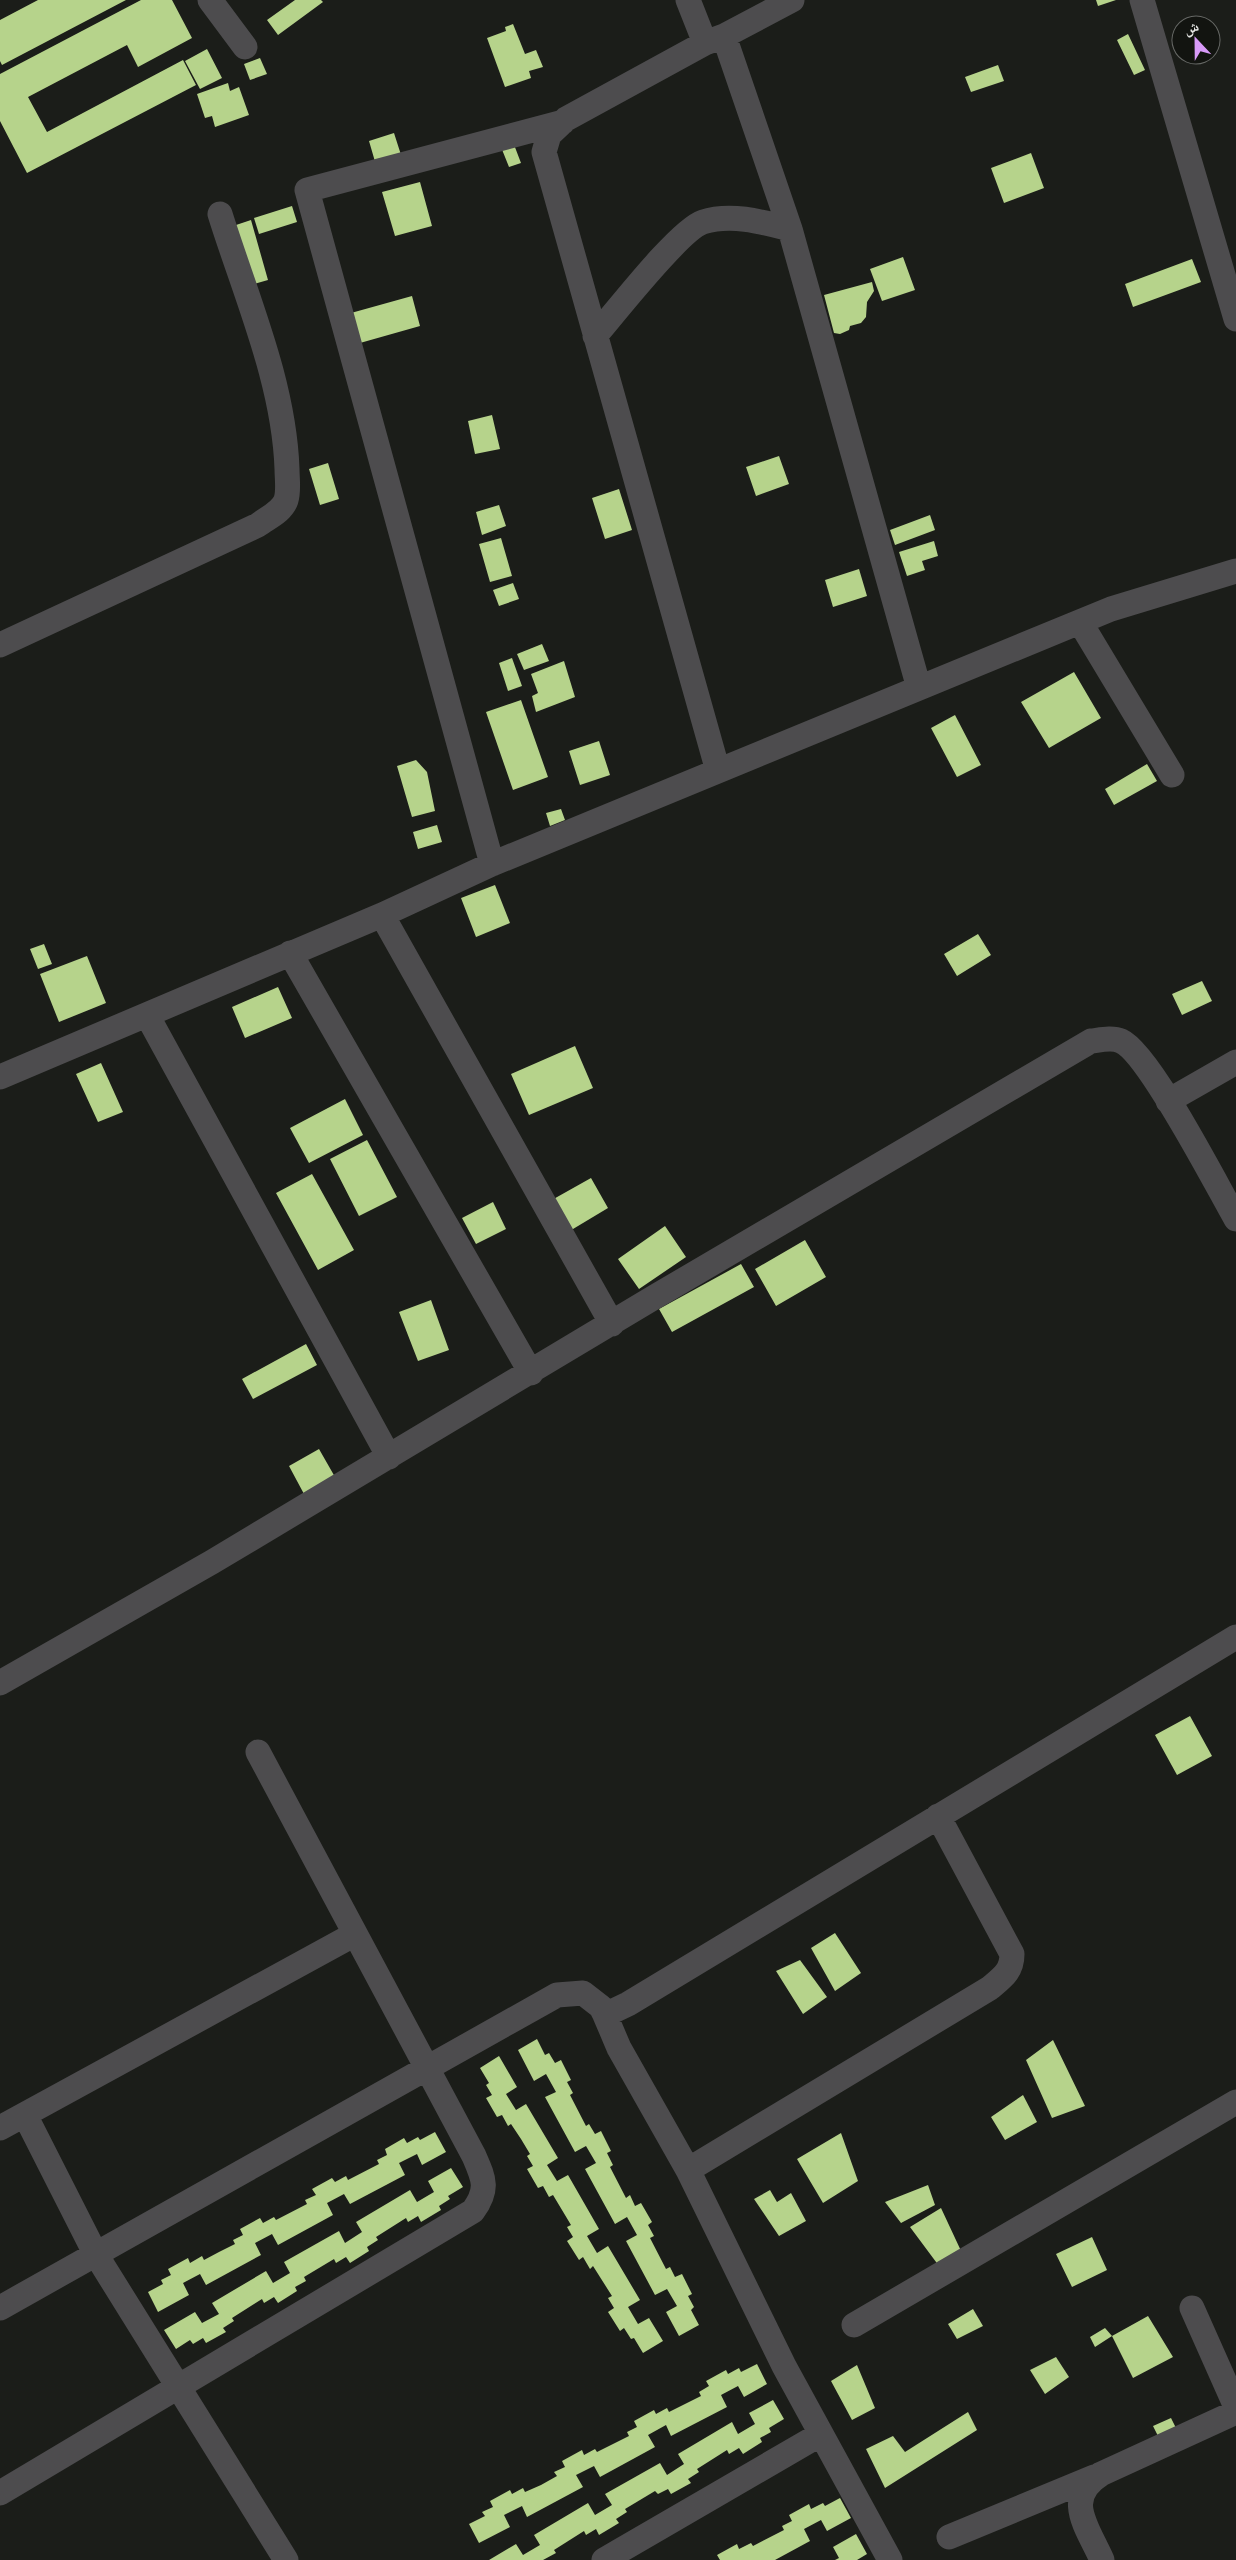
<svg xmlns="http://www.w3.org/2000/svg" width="1236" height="2560" viewBox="0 0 1236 2560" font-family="Ubuntu,'Noto Naskh Arabic',sans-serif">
	<rect width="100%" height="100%" fill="#1b1d19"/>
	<path fill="#b6d38b" d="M38 0H126L2 65 0 61V20Z
		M141 0H172L192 38 138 67 127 45 28 97 47 132 183 60 196 85 27 173 0 121V74Z
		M295 0H321L323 2 278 35 267 20Z
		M1096 0H1116L1098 6Z
		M513 24 525 54 536 50 543 67 529 71 531 78 505 87 487 38 506 31 505 27Z
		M1128 34 1145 70 1134 75 1117 40Z
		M207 49 222 78 200 89 185 61Z
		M260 58 267 74 250 80 244 64Z
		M998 65 1004 81 971 92 965 77Z
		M228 83 230 91 239 87 249 115 215 127 212 116 205 118 197 94Z
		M394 133 402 158 376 165 369 141Z
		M513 142 521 163 509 167 501 147Z
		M1031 153 1044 188 1004 203 991 168Z
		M420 182 432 226 395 236 382 192Z
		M292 206 297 222 259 234 254 218Z
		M251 220 268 280 250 285 233 226Z
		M903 257 915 290 882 301 870 269Z
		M1192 259 1201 282 1133 307 1125 284Z
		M872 282 874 291 867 302 866 317 861 323 850 326 849 330 840 334 834 333 824 295Z
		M412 296 420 326 360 343 351 313Z
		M492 415 500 449 475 454 468 421Z
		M779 456 789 484 756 496 746 467Z
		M328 463 339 499 320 505 309 469Z
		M619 489 632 530 605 539 592 498Z
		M499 505 506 526 482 535 476 512Z
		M930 515 935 530 895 545 890 530Z
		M501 538 512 576 490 582 479 544Z
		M934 541 938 556 922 561 925 570 907 576 899 552Z
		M859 569 867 596 833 607 825 580Z
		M513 583 519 599 499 606 493 590Z
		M542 644 549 661 524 670 517 654Z
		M512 658 522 686 508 691 499 663Z
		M564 661 575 697 536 712 532 696 538 693 531 674Z
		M1074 672 1101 718 1049 748 1021 702Z
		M521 700 548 777 513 790 486 712Z
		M955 715 981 765 957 777 931 728Z
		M599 741 610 775 580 785 569 751Z
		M416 760 427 772 435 811 412 817 397 766Z
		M1147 764 1157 781 1114 805 1105 789Z
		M561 809 565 820 550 826 546 813Z
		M437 825 442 842 418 849 413 832Z
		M495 885 510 923 476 937 461 898Z
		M978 934 991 955 957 976 944 954Z
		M44 944 52 964 38 969 30 949Z
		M87 956 106 1003 59 1022 40 974Z
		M1202 981 1212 1001 1182 1015 1172 994Z
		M278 987 292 1018 245 1038 232 1007Z
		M575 1046 593 1088 529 1115 511 1074Z
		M101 1063 123 1112 98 1122 76 1074Z
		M345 1099 363 1135 309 1163 290 1128Z
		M367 1140 397 1197 359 1216 330 1159Z
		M312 1174 354 1250 318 1270 276 1193Z
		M591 1178 608 1208 568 1232 550 1201Z
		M493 1202 506 1229 476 1244 462 1218Z
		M665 1226 686 1257 639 1289 618 1259Z
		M805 1240 826 1277 776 1306 755 1269Z
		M741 1264 754 1287 672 1332 659 1309Z
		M431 1300 449 1350 418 1361 399 1312Z
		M306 1344 317 1365 253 1399 242 1379Z
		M319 1449 335 1477 304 1494 289 1466Z
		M1190 1716 1212 1756 1177 1775 1155 1735Z
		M835 1933 861 1973 835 1991 811 1948Z
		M800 1960 827 1997 803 2014 776 1971Z
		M537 2039 545 2055 549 2053 555 2063 561 2060 571 2080 567 2082 573 2093 570 2095 586 2126 589 2124 595 2134 601 2131 611 2151 607 2153 613 2165 610 2167 626 2198 630 2195 635 2206 641 2203 652 2222 648 2225 654 2236 650 2238 666 2269 670 2267 675 2277 682 2274 692 2294 688 2296 694 2307 691 2310 699 2325 679 2336 666 2312 677 2306 667 2289 655 2295 626 2241 637 2235 627 2217 615 2224 585 2169 596 2163 586 2146 575 2152 545 2097 556 2092 546 2074 534 2081 518 2050Z
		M1053 2040 1085 2106 1052 2118 1026 2060Z
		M499 2056 517 2087 506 2094 516 2110 526 2104 558 2158 547 2165 557 2181 568 2175 599 2229 587 2236 597 2253 608 2246 640 2300 628 2307 638 2324 649 2318 663 2341 643 2353 634 2338 631 2339 624 2328 620 2331 608 2312 614 2308 608 2298 612 2296 593 2266 590 2269 583 2257 579 2260 567 2241 573 2237 567 2227 571 2225 553 2195 549 2197 543 2186 538 2188 527 2169 533 2166 527 2156 530 2154 521 2139 511 2124 508 2126 502 2115 497 2117 486 2098 492 2095 486 2085 489 2083 480 2068Z
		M1023 2095 1037 2122 1005 2140 991 2117Z
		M435 2132 446 2152 422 2165 417 2154 399 2163 405 2175 350 2204 344 2194 327 2203 333 2215 278 2245 272 2234 255 2243 261 2255 206 2285 200 2274 183 2283 189 2295 158 2312 148 2292 163 2284 161 2280 171 2275 168 2269 188 2258 190 2263 202 2256 204 2260 219 2252 235 2244 233 2240 243 2235 240 2229 260 2218 263 2223 274 2217 276 2220 307 2204 305 2200 316 2195 312 2189 332 2178 335 2182 346 2176 348 2180 379 2164 377 2160 387 2155 385 2149 404 2138 407 2143 418 2137 420 2140Z
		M841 2133 858 2181 823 2203 797 2159Z
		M451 2168 463 2187 448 2196 450 2199 439 2206 441 2210 421 2222 418 2216 408 2222 406 2218 376 2237 378 2240 367 2247 369 2251 350 2263 346 2257 336 2263 334 2259 304 2277 306 2281 295 2287 297 2291 278 2303 274 2297 264 2303 262 2299 232 2318 234 2321 223 2328 226 2332 206 2343 203 2338 193 2344 190 2340 176 2349 164 2330 195 2312 202 2323 219 2314 212 2303 266 2271 273 2283 290 2273 284 2262 339 2231 345 2243 362 2232 356 2222 410 2190 417 2202 434 2192 428 2181Z
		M928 2185 935 2205 901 2223 885 2202Z
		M770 2190 777 2202 791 2193 806 2221 779 2236 754 2199Z
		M941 2208 962 2253 939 2266 910 2227Z
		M1092 2237 1107 2270 1072 2287 1056 2254Z
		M973 2309 983 2326 957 2339 948 2324Z
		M1148 2316 1173 2357 1133 2378 1112 2336 1095 2347 1090 2337 1105 2328 1112 2336Z
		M1056 2357 1069 2377 1045 2394 1030 2370Z
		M757 2364 767 2384 744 2397 738 2386 721 2395 727 2407 671 2436 666 2425 648 2435 655 2447 600 2477 594 2466 576 2475 583 2487 527 2517 522 2506 504 2515 510 2527 479 2543 469 2524 485 2516 482 2512 493 2507 490 2501 510 2490 512 2494 523 2488 525 2492 541 2485 557 2476 554 2472 565 2467 562 2461 582 2450 584 2455 595 2449 597 2452 629 2436 627 2432 637 2427 634 2421 654 2410 656 2414 667 2408 669 2412 701 2396 699 2392 709 2386 706 2381 726 2370 728 2374 739 2368 741 2372Z
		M857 2365 875 2408 852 2420 831 2381Z
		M773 2400 784 2419 769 2428 771 2432 760 2438 762 2442 743 2454 739 2448 729 2454 727 2450 697 2469 699 2472 688 2479 691 2483 671 2494 668 2489 658 2494 655 2491 625 2509 627 2512 616 2519 619 2523 599 2535 596 2529 586 2535 584 2531 554 2550 556 2553 543 2560H489L516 2544 523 2555 540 2545 534 2535 588 2503 595 2515 612 2505 605 2494 660 2463 667 2475 684 2464 678 2454 732 2422 738 2434 755 2424 749 2413Z
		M968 2412 977 2430 885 2488 866 2449 893 2436 905 2452Z
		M1171 2418 1177 2430 1159 2438 1153 2426Z
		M840 2498 851 2518 827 2531 821 2520 804 2529 810 2541 775 2560H720L717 2555 737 2544 739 2549 751 2543 753 2546 784 2530 782 2526 792 2521 789 2515 809 2504 811 2509 823 2503 825 2506Z
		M856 2534 867 2554 857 2560H835L839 2558 833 2547Z"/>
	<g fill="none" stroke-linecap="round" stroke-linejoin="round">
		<path stroke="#4d4c4e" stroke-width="25" d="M210 0 245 47
			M688 0 705 43
			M1142 0 1236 319
			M724 36 790 229 919 688
			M595 336C616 312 679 230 703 222 731 213 763 222 790 229
			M1080 622 1172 775
			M0 645 258 525C267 518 282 512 286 500 289 491 287 478 287 469 284 382 246 297 220 214
			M718 771 544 152 549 135 566 119 705 43 724 36 792 0
			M492 864 307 190 563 122
			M382 915 612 1324
			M290 953 531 1373
			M147 1015 389 1457
			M0 1077 382 915 492 864 1111 609 1236 571
			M1168 1101 1236 1062
			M0 1683 212 1562 658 1295 1091 1041C1100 1040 1112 1037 1121 1041 1149 1053 1217 1186 1236 1219
			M25 2115 95 2253 286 2560
			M0 2128 355 1934
			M688 2170 990 1988C1003 1977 1012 1971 1012 1954L938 1816
			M0 2308 557 1995 583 1993 601 2007 605 2015
			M1192 2308 1236 2407
			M854 2325 1236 2102
			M0 2493 473 2211C489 2189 484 2179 474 2156L258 1752
			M949 2537 1094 2477
			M604 2560 821 2434
			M890 2560 784 2366 688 2170 619 2048 605 2015 628 2004 1236 1637
			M1102 2560C1088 2528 1062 2498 1101 2474L1236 2412"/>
	</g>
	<g transform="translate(1196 40) rotate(338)"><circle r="24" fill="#121410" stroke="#666865"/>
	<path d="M0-4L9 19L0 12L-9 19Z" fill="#d89af8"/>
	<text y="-8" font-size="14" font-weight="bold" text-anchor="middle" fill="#e5e6e4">ش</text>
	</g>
</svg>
